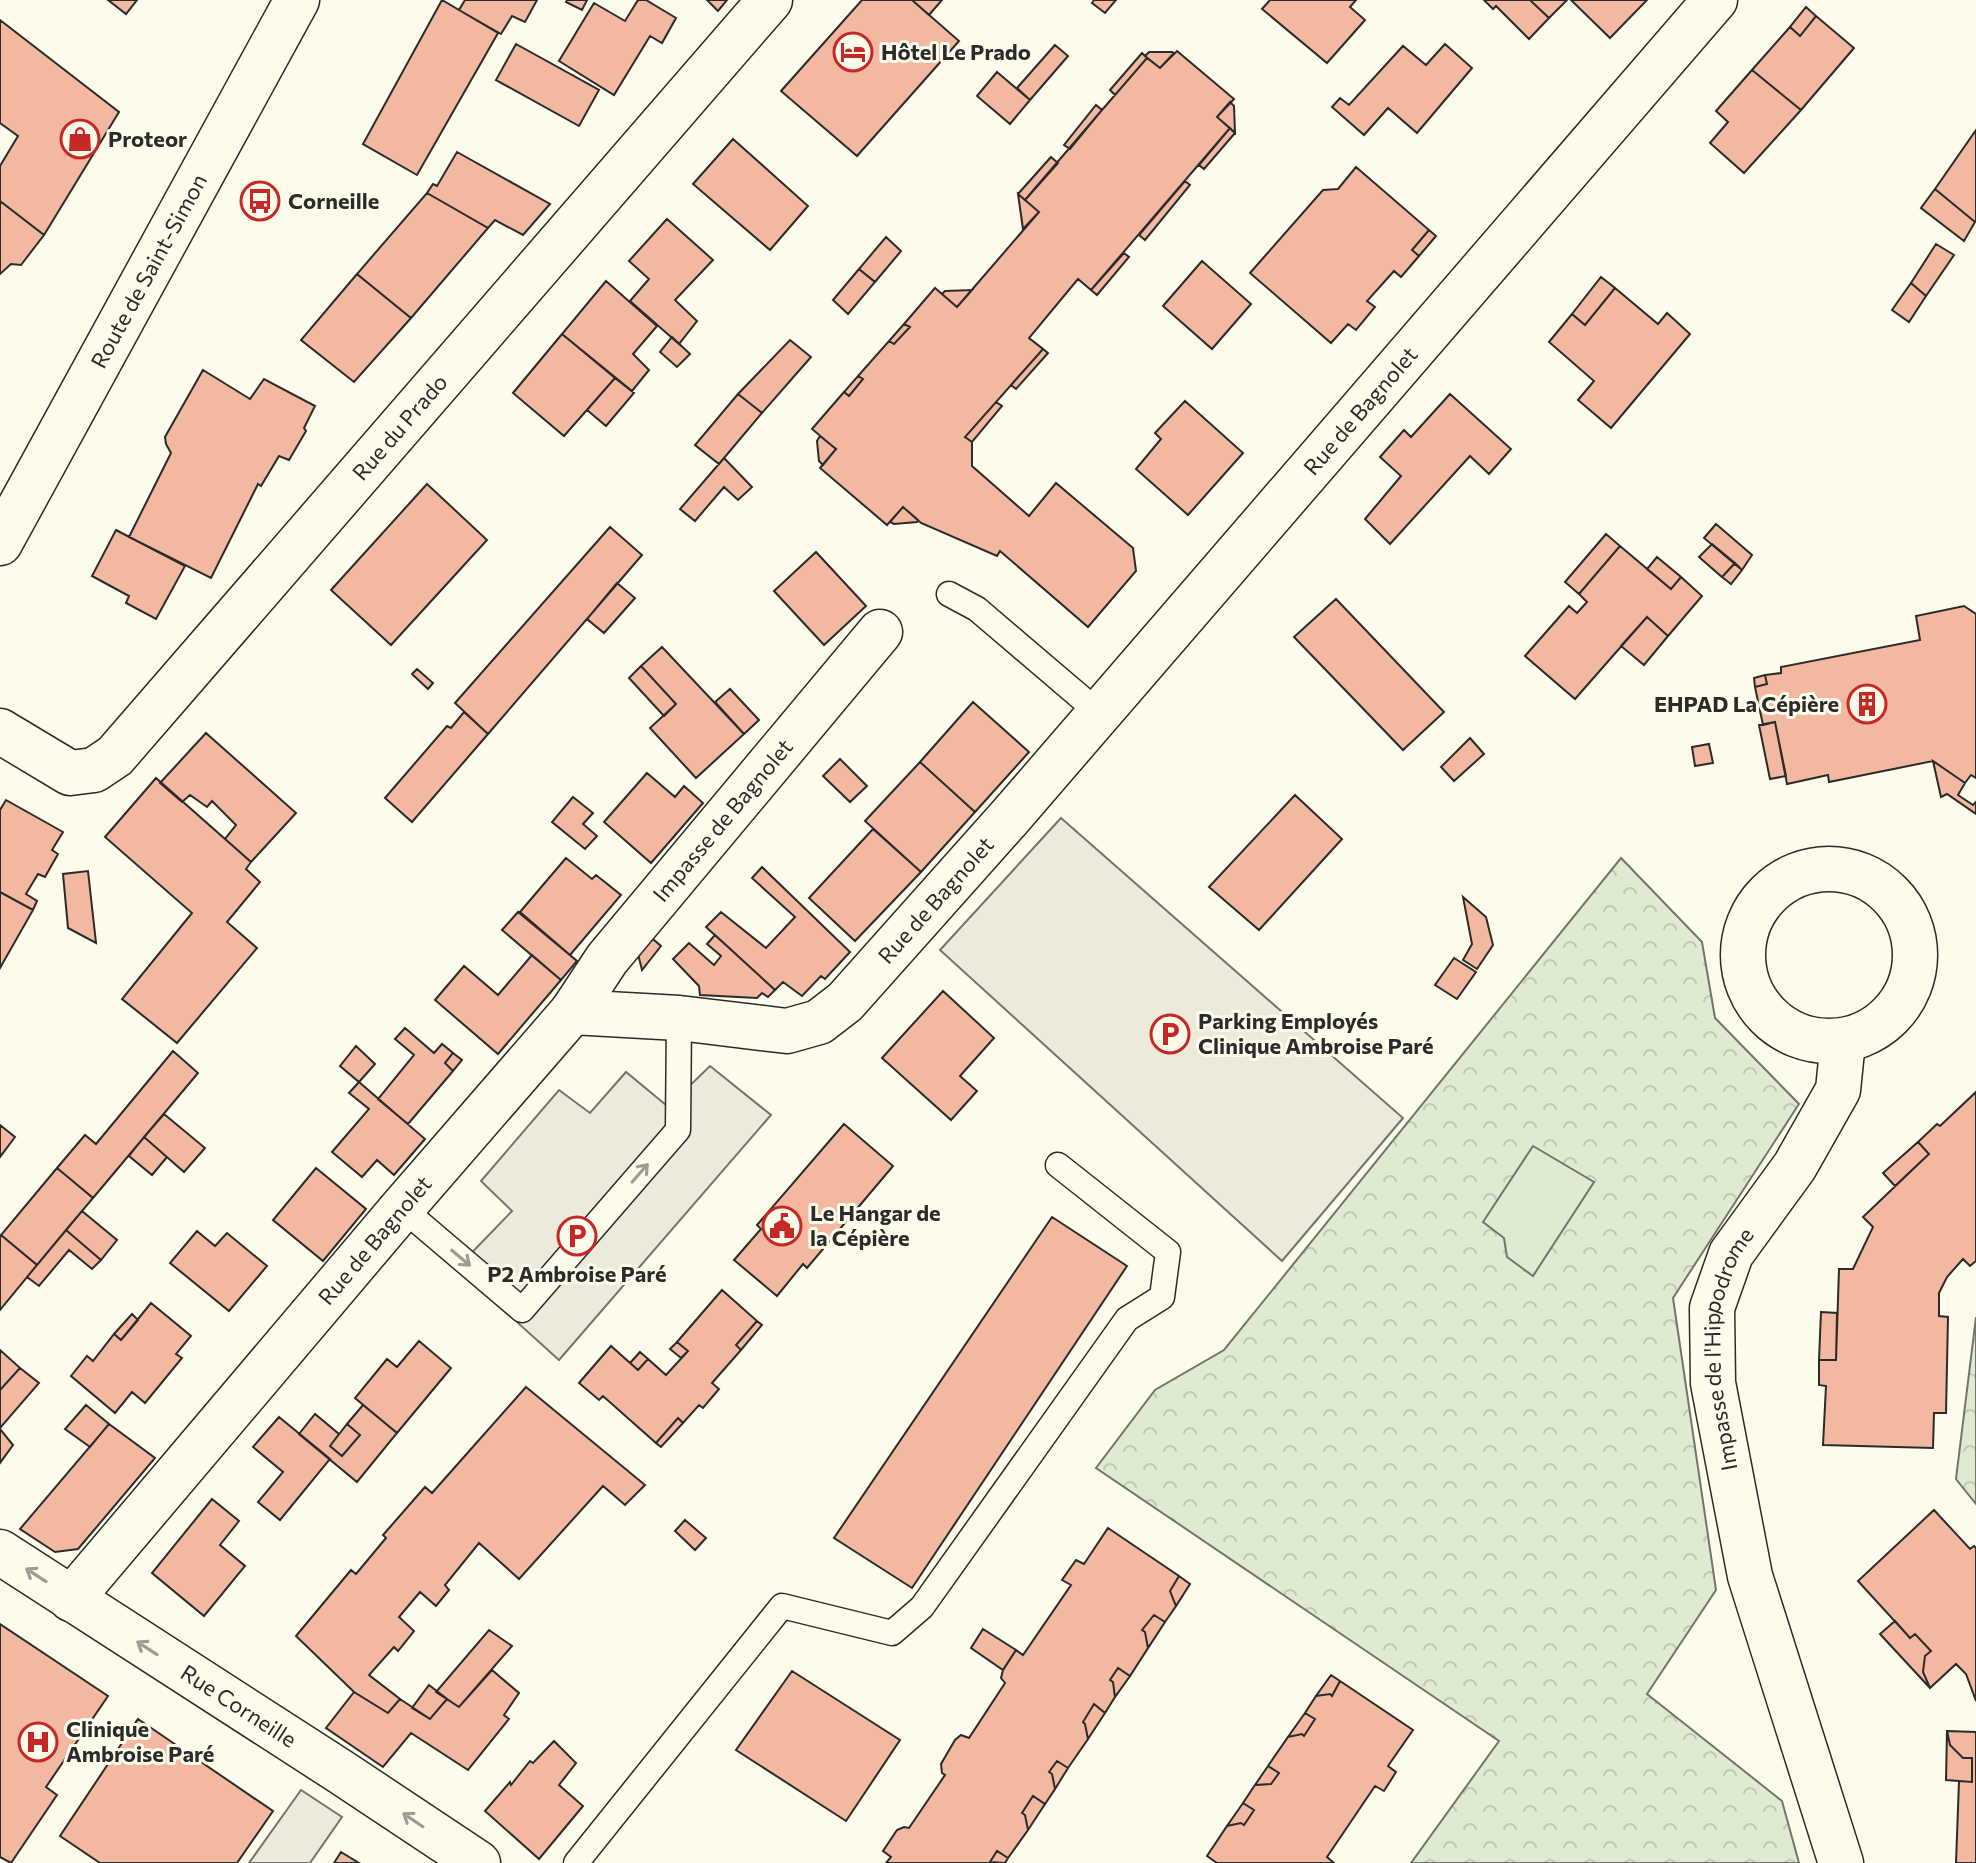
<svg xmlns="http://www.w3.org/2000/svg" width="1976" height="1863" viewBox="0 0 1976 1863" font-family="Commissioner,sans-serif">
	<defs>
		<pattern id="park-crowns" width="20" height="18" patternUnits="userSpaceOnUse" patternTransform="scale(2)"><rect width="20" height="18" fill="#deebd1"/><path d="M2 6a3 3 0 1 1 6 0M12 15a3 3 0 1 1 6 0" fill="none" stroke="#bfcab4"/></pattern>
	</defs>
	<rect width="100%" height="100%" fill="#fdfbea"/>
	<path fill="url(#park-crowns)" stroke="#74746e" stroke-width="2" d="M1621 858 1702 942 1715 1018 1799 1104 1673 1298 1716 1590 1647 1694 1782 1801 1799 1863H1411L1499 1741 1096 1468 1155 1390 1224 1350Z
		M1976 1317V1504L1956 1479Z"/>
	<path fill="#deebd1" stroke="#74746e" stroke-width="2" d="M1533 1146 1594 1182 1533 1276 1507 1257 1504 1238 1483 1222Z"/>
	<path fill="#eceadb" stroke="#74746e" stroke-width="2" d="M1061 818 1403 1118 1282 1261 940 950Z
		M710 1066 771 1115 559 1360 457 1268 512 1211 481 1181 559 1090 590 1113 626 1072 666 1105 678 1097Z
		M301 1790 342 1817 310 1863H249Z"/>
	<path fill="#f2b8a0" stroke="#2b2b2b" stroke-width="2" d="M108 0H137L126 14Z
		M442 0 498 33 417 175 363 144Z
		M465 0H537L525 22 512 16 501 34 459 10Z
		M567 0H587L582 10 566 2Z
		M638 0H646L676 18 662 43 650 36 614 95 559 61 594 3 625 21Z
		M707 0H727L718 11Z
		M862 0H912L959 41 857 156 781 91Z
		M912 0H942L929 15Z
		M1094 0H1116L1105 13 1092 3Z
		M1270 0H1356L1350 7 1365 20 1327 63 1262 9Z
		M1484 0H1530L1549 18 1529 39 1496 6 1493 9Z
		M1530 0H1567L1549 18Z
		M1571 0H1647L1610 38Z
		M1806 7 1816 16 1800 36 1790 27Z
		M1816 16 1854 48 1801 110 1752 70 1790 27 1800 36Z
		M0 20 119 112 44 235 0 201V166L18 136 0 123Z
		M516 44 599 90 579 126 496 80Z
		M1445 44 1472 68 1417 133 1388 108 1364 135 1332 107 1340 98 1349 105 1403 46 1426 65Z
		M1055 45 1068 56 1030 100 1017 88Z
		M1177 51 1234 99 1217 117 1230 128 1091 290 1078 279 1029 338 1043 349 965 437 972 442V466L1029 516 1056 483 1133 548 1136 571 1088 627 1000 551 997 556 921 523 903 507 887 525 820 468 836 449 812 429 844 392 849 396 863 379 858 376 889 341 894 344 910 327 904 324 935 288 957 307 1039 212 1025 200 1102 110 1147 58 1160 68Z
		M1149 52H1172L1174 53 1160 68 1145 56Z
		M1142 53 1147 58 1115 95 1110 90Z
		M1752 70 1801 110 1744 173 1710 143 1728 122 1716 111Z
		M997 72 1030 100 1010 124 977 96Z
		M1230 102 1234 106 1235 133 1217 117Z
		M1096 105 1102 110 1070 149 1064 145Z
		M1230 128 1235 133 1204 169 1199 165Z
		M1976 130V221L1975 222 1935 189Z
		M733 139 808 206 770 250 693 184Z
		M457 152 550 204 523 235 495 220 488 228 427 193 433 184 437 186Z
		M1051 157 1058 163 1025 200 1018 194Z
		M1356 167 1429 230 1412 250 1419 256 1401 277 1394 271 1367 301 1375 307 1356 330 1348 324 1331 343 1250 273 1323 190 1338 189Z
		M1185 181 1190 185 1145 240 1139 235Z
		M263 188 272 193 258 216 249 210Z
		M1935 189 1975 222 1964 241 1921 208Z
		M427 193 488 228 411 318 357 274Z
		M1018 194 1039 212 1023 229Z
		M0 201 44 235 21 265 11 264 0 274Z
		M667 219 713 260 675 300 697 321 679 344 630 301 649 279 629 261Z
		M1429 230 1436 236 1419 256 1412 250Z
		M886 237 901 251 875 282 859 269Z
		M1936 244 1954 255 1926 296 1911 283Z
		M1124 253 1129 257 1097 295 1091 290Z
		M1202 261 1251 304 1212 349 1163 306Z
		M859 269 875 282 848 314 833 300Z
		M357 274 411 318 354 382 301 340Z
		M1601 277 1615 288 1585 325 1572 314Z
		M606 281 657 326 633 354 649 370 632 391 562 334Z
		M1911 283 1926 296 1909 322 1892 310Z
		M1615 288 1658 324 1667 313 1690 334 1611 428 1578 400 1594 381 1549 342 1572 314 1585 325Z
		M972 290 957 307 942 294 945 291Z
		M904 324 910 327 894 344 889 341Z
		M562 334 615 378 564 436 513 393Z
		M672 337 690 354 677 367 660 352Z
		M790 340 811 357 762 413 738 394Z
		M1043 349 1048 353 1016 389 1011 385Z
		M203 370 250 399 264 379 315 406 304 428 306 431 289 460 279 456 261 486 258 484 211 578 129 537 171 453 166 444 165 437Z
		M858 376 863 379 849 396 844 392Z
		M615 378 634 393 606 426 587 410Z
		M738 394 762 413 719 464 695 445Z
		M1450 394 1511 449 1489 474 1470 456 1390 544 1365 519 1401 476 1380 457 1404 430 1411 437Z
		M1185 401 1243 453 1188 515 1136 469 1161 439 1155 433Z
		M996 402 1002 406 972 442 965 437Z
		M820 436 836 449 823 465 819 461 817 441Z
		M724 458 752 487 738 500 724 487 695 521 680 509Z
		M427 484 487 540 391 645 331 590Z
		M903 507 918 520 917 522 894 524 890 522Z
		M1716 524 1752 555 1742 570 1704 538Z
		M610 527 642 555 488 734 455 703Z
		M116 530 185 566 156 619 126 603 129 596 92 576Z
		M1606 534 1620 546 1579 594 1565 582Z
		M1712 544 1735 563 1722 577 1699 557Z
		M1620 546 1671 589 1681 577 1702 596 1668 636 1647 617 1575 699 1525 656 1569 606 1577 613 1587 602 1579 594Z
		M816 552 866 606 824 645 774 591Z
		M1657 557 1681 577 1671 589 1647 569Z
		M1735 563 1742 570 1731 584 1722 577Z
		M617 583 635 598 604 633 587 619Z
		M1336 599 1444 712 1403 750 1294 637Z
		M1964 606 1976 614V778L1971 775 1965 783 1933 761 1829 782 1828 775 1787 784 1775 722 1763 725 1755 687 1767 684 1765 675 1781 673V667L1920 640 1916 616Z
		M1647 617 1668 636 1644 665 1621 646Z
		M662 647 744 734 696 778 650 728 676 704 641 666Z
		M641 666 676 704 664 716 629 678Z
		M417 669 433 683 428 689 412 674Z
		M1765 675 1767 684 1755 687 1754 678Z
		M730 689 759 720 744 734 715 702Z
		M973 702 1029 752 975 812 920 762Z
		M464 712 488 734 412 822 385 798 447 726 451 728Z
		M1775 722 1786 776 1770 779 1759 725Z
		M206 733 296 813 251 862 225 839 236 825 212 801 207 807 190 795 182 802 160 783Z
		M1470 738 1484 754 1454 781 1441 767Z
		M1709 744 1713 763 1695 766 1692 747Z
		M840 759 867 786 850 802 823 776Z
		M1933 761 1965 783 1958 795 1973 805 1976 802V814L1947 794 1941 797Z
		M920 762 975 812 921 872 865 821Z
		M647 773 675 797 684 786 703 803 651 863 604 822Z
		M156 778 251 862 246 869 260 882 227 922 257 948 177 1043 122 999 192 913 105 837Z
		M1295 795 1342 839 1259 930 1209 887Z
		M573 797 593 813 583 824 597 836 585 849 552 822Z
		M6 800 63 832 52 850 58 854 45 877 38 874 26 894 37 901 33 910 0 892V810Z
		M873 829 921 872 855 941 809 898Z
		M566 858 592 879 596 875 621 895 570 955 520 912Z
		M762 867 850 952 825 979 821 976 802 996 783 982 775 990 706 927 721 912 766 948 795 917 752 878Z
		M88 871 96 943 68 928 63 874Z
		M0 892 33 910 0 968Z
		M1463 897 1486 917 1493 945 1477 969 1463 960 1472 944Z
		M518 912 577 961 561 980 502 930Z
		M647 934 661 946 642 970 636 946Z
		M715 935 775 990 768 997 762 993 757 998 700 995 699 986 673 959 689 943 714 965 721 956 707 944Z
		M532 955 561 980 498 1054 435 1000 464 966 498 995Z
		M1454 958 1476 972 1457 999 1435 985Z
		M943 991 994 1038 960 1076 977 1091 951 1120 882 1058Z
		M405 1028 434 1053 442 1044 453 1053 445 1063 453 1071 408 1124 378 1099 414 1055 395 1039Z
		M356 1046 375 1064 359 1082 340 1066Z
		M173 1051 198 1073 93 1198 57 1168 85 1135 96 1144Z
		M453 1053 462 1060 453 1071 445 1063Z
		M359 1082 425 1139 394 1175 377 1160 362 1177 332 1152 369 1109 349 1093Z
		M1976 1092V1261L1970 1266 1963 1259 1947 1277 1939 1293V1316L1948 1317 1946 1413H1934L1933 1448 1823 1445 1826 1386 1819 1385V1360H1836L1839 1269H1853L1873 1227 1863 1217 1929 1154 1918 1142 1937 1124 1940 1126Z
		M164 1114 205 1148 184 1172 144 1137Z
		M844 1124 893 1166 807 1268 803 1264 777 1296 734 1260 761 1229 757 1225Z
		M0 1125 15 1137 0 1157Z
		M144 1137 167 1157 152 1175 129 1156Z
		M1918 1142 1929 1154 1895 1186 1883 1173Z
		M57 1168 93 1198 37 1265 1 1235Z
		M316 1168 366 1209 323 1261 273 1220Z
		M82 1211 117 1240 101 1260 66 1230Z
		M1052 1217 1127 1266 912 1588 834 1538Z
		M66 1230 101 1260 92 1269 69 1250 39 1286 27 1277Z
		M197 1231 215 1246 227 1233 267 1266 229 1311 170 1263Z
		M1 1235 37 1265 0 1310V1237Z
		M722 1290 757 1321 736 1345 741 1350 712 1383 719 1389 703 1408 699 1405 683 1423 678 1418 656 1443 603 1396 599 1400 579 1383 611 1346 638 1370 648 1359 666 1375 688 1351 677 1342Z
		M151 1303 191 1336 176 1354 182 1358 145 1403 132 1392 115 1413 71 1376 87 1356 93 1361 114 1334 121 1340Z
		M1821 1312 1837 1313 1836 1360H1819Z
		M132 1314 138 1320 121 1340 114 1334Z
		M757 1321 762 1325 741 1350 736 1345Z
		M419 1341 451 1368 397 1433 355 1398 387 1359 397 1367Z
		M677 1342 688 1351 681 1358 670 1349Z
		M0 1350 20 1368 0 1390Z
		M640 1352 648 1359 638 1370 630 1363Z
		M20 1368 39 1383 0 1428V1390Z
		M526 1387 645 1485 625 1505 603 1486 519 1579 479 1543 445 1585 449 1590 436 1606 420 1592 399 1617 414 1631 398 1651 394 1647 369 1675 400 1699 388 1713 354 1692 296 1636 351 1570 356 1574 386 1538 383 1535 425 1487 432 1493Z
		M86 1405 109 1424 90 1447 65 1429Z
		M363 1405 397 1433 357 1482 299 1434 315 1414 339 1434 330 1446 342 1456 360 1435 347 1424Z
		M279 1417 330 1459 280 1520 258 1502 283 1472 253 1447Z
		M678 1418 683 1423 661 1447 656 1443Z
		M109 1424 155 1458 78 1549 55 1552 20 1529Z
		M347 1424 360 1435 342 1456 330 1446Z
		M0 1429 13 1445 0 1463Z
		M212 1499 239 1521 220 1545 245 1566 204 1616 152 1573Z
		M1934 1510 1970 1549 1974 1546 1976 1548V1701L1966 1674 1956 1664 1930 1688 1923 1672 1925 1656 1931 1651 1915 1634 1910 1638 1858 1581Z
		M685 1520 706 1538 695 1550 675 1531Z
		M1108 1528 1179 1576 1170 1591 1176 1606 1165 1622 1154 1615 1142 1630 1145 1632 1148 1648 1130 1676 1118 1668 1110 1680 1113 1682 1115 1697 1105 1713 1094 1704 1083 1722 1085 1724 1088 1739 1068 1768 1057 1761 1049 1772 1052 1774 1055 1789 1045 1804 1033 1796 1022 1813 1025 1815 1028 1830 1008 1858 997 1851 990 1862 992 1863H886L891 1857 883 1851 897 1830 904 1827 909 1828 945 1775 942 1773 941 1764 955 1740 961 1735 969 1738 1005 1683 1001 1678 1003 1670 1016 1650 1023 1655 1071 1585 1062 1580 1076 1560 1084 1564Z
		M1179 1576 1190 1584 1176 1606 1170 1591Z
		M1154 1615 1165 1622 1148 1648 1145 1632 1142 1630Z
		M1895 1621 1910 1638 1915 1634 1931 1651 1925 1656 1923 1672 1930 1688 1880 1634Z
		M0 1624 108 1696 46 1787 57 1795 11 1863 0 1857Z
		M983 1629 1016 1650 1003 1670 971 1648Z
		M489 1630 512 1646 459 1707 436 1692Z
		M1118 1668 1130 1676 1115 1697 1113 1682 1110 1680Z
		M492 1670 519 1693 504 1715 509 1719 468 1770 411 1733 383 1767 326 1728 354 1692 388 1713 400 1699 430 1719 447 1699 459 1707Z
		M792 1671 900 1740 846 1821 736 1750Z
		M1331 1675 1340 1681 1332 1696 1330 1694 1316 1696Z
		M1340 1681 1413 1730 1388 1766 1396 1772 1384 1791 1375 1786 1327 1857 1334 1863H1217L1207 1856 1227 1826 1241 1823 1244 1825 1254 1810 1243 1803 1255 1785 1271 1784 1279 1773 1268 1766 1288 1737 1302 1734 1304 1736 1315 1719 1305 1713 1316 1696 1330 1694 1332 1696Z
		M429 1685 447 1699 430 1719 412 1708Z
		M1094 1704 1105 1713 1088 1739 1085 1724 1083 1722Z
		M1305 1713 1315 1719 1304 1736 1302 1734 1288 1737Z
		M138 1719 273 1811 237 1863H100L60 1836Z
		M1947 1731 1976 1732V1863H1956L1959 1781 1972 1782V1758H1963L1950 1745Z
		M1947 1731 1950 1745 1963 1758H1972V1782L1946 1780Z
		M554 1741 576 1763 559 1785 583 1806 539 1859 485 1811 510 1782 511 1785 530 1761 533 1763Z
		M1057 1761 1068 1768 1055 1789 1052 1774 1049 1772Z
		M1268 1766 1279 1773 1271 1784 1255 1785Z
		M1033 1796 1045 1804 1028 1830 1025 1815 1022 1813Z
		M1243 1803 1254 1810 1244 1825 1241 1823 1227 1826Z
		M997 1851 1008 1858 1005 1863 990 1862Z
		M341 1852 359 1863H334Z"/>
	<g fill="none" stroke-linecap="round" stroke-linejoin="round">
		<g stroke="#2b2b2b" stroke-width="27">
			<path id="service" d="M949 594 977 609 1099 713
				M402 1208 522 1310 678 1130 679 1018
				M576 1863 782 1606 892 1633 922 1607 1127 1319 1162 1297 1168 1252 1058 1165"/>
		</g>
		<g stroke="#2b2b2b" stroke-width="47">
			<g id="minor">
				<path id="s1" d="M0 731 70 773 94 770 115 756 770 0"/>
				<circle cx="1829" cy="955" r="86"/>
				<path id="s2" d="M572 1012 607 959 880 632"/>
				<path id="s3" d="M0 1552 341 1772 478 1863"/>
				<path id="s4" d="M71 1599 402 1208 572 1012 679 1018 787 1031 819 1022 845 1002 1009 818 1715 0"/>
				<path id="s5" d="M1841 1863 1750 1576 1713 1383 1712 1308 1731 1254 1795 1166 1838 1090 1843 1041"/>
			</g>
		</g>
		<g stroke="#2b2b2b" stroke-width="47">
			<g id="secondary">
				<path id="s6" d="M0 543 297 0"/>
			</g>
		</g>
		<use href="#service" stroke="#fdfbea" stroke-width="24"/>
		<use href="#minor" stroke="#fdfbea" stroke-width="44"/>
		<use href="#secondary" stroke="#fdfbea" stroke-width="44"/>
	</g>
	<defs><path id="oneway-shaft" d="M-6 0H5M1.5-3L5.5 0L1.5 3" fill="none" stroke-width="1.6" stroke-linecap="round" stroke-linejoin="round" transform="scale(2)"/></defs>
	<g stroke="#9e9d94">
		<use href="#oneway-shaft" transform="translate(640 1173) rotate(-49)"/>
		<use href="#oneway-shaft" transform="translate(461 1258) rotate(40)"/>
		<use href="#oneway-shaft" transform="translate(36 1575) rotate(-147)"/>
		<use href="#oneway-shaft" transform="translate(147 1648) rotate(-147)"/>
		<use href="#oneway-shaft" transform="translate(413 1820) rotate(-146)"/>
	</g>
	<defs>
		<g id="hotel-ring" transform="scale(2)"><circle r="9.5" fill="#fdfbea" stroke="#c62828" stroke-width="1.5"/><path d="M-6-4.5h1.5V1H6V5H4.5V3h-9V5H-6ZM-4 0a1.8 1.8 0 1 1 3.6 0ZM.5 0V-2.5h3Q6-2.5 6 0Z" fill="#c62828"/></g>
		<g id="shop-ring" transform="scale(2)"><circle r="9.5" fill="#fdfbea" stroke="#c62828" stroke-width="1.5"/><path d="M-5-2.5h2.3a2.7 3.5 0 0 1 5.4 0H5L5.5 6h-11ZM-1.5-2.5h3a1.5 2.3 0 0 0-3 0Z" fill="#c62828"/></g>
		<g id="bus-ring" transform="scale(2)"><circle r="9.5" fill="#fdfbea" stroke="#c62828" stroke-width="1.5"/><path d="M-5-6H5V4H4V6H2V4H-2V6H-4V4H-5ZM-3.5-4V0h7V-4ZM-3.5 1.2v1.5H-2V1.2ZM2 1.2v1.5H3.5V1.2Z" fill="#c62828"/></g>
		<g id="building-ring" transform="scale(2)"><circle r="9.5" fill="#fdfbea" stroke="#c62828" stroke-width="1.5"/><path d="M-4-6H4V6H1V3H-1V6H-4ZM-2.5-4.3h1.7v1.8h-1.7ZM.8-4.3h1.7v1.8H.8ZM-2.5-1h1.7V.8h-1.7ZM.8-1h1.7V.8H.8Z" fill="#c62828"/></g>
		<g id="parking-ring" transform="scale(2)"><circle r="9.5" fill="#fdfbea" stroke="#c62828" stroke-width="1.5"/><path d="M-3.5-5.5H1a3.5 3.5 0 0 1 0 7H-1V5.5H-3.5ZM-1-3.4V-.6H.8a1.4 1.4 0 0 0 0-2.8Z" fill="#c62828"/></g>
		<g id="civic-ring" transform="scale(2)"><circle r="9.5" fill="#fdfbea" stroke="#c62828" stroke-width="1.5"/><path d="M-.6-6.5H3V-4.5H.6V-3L4-1V1h2V6H-6V1h2V-1L-.6-3ZM-1.2 2.5V6h2.4V2.5Z" fill="#c62828"/></g>
		<g id="hospital-ring" transform="scale(2)"><circle r="9.5" fill="#fdfbea" stroke="#c62828" stroke-width="1.5"/><path d="M-5-5h3v3.5h4V-5h3V5h-3V1.5h-4V5h-3Z" fill="#c62828"/></g>
	</defs>
	<g fill-rule="evenodd">
		<use href="#hotel-ring" x="853" y="52"/>
		<use href="#shop-ring" x="80" y="139"/>
		<use href="#bus-ring" x="260" y="201"/>
		<use href="#building-ring" x="1867" y="704"/>
		<use href="#parking-ring" x="1170" y="1034"/>
		<use href="#civic-ring" x="782" y="1226"/>
		<use href="#parking-ring" x="577" y="1236"/>
		<use href="#hospital-ring" x="38" y="1742"/>
	</g>
	<g text-anchor="middle" stroke-width="6" stroke-linejoin="round" paint-order="stroke">
		<g font-size="22" font-weight="bold" fill="#2b2b2b" stroke="#fdfbea" text-anchor="start">
			<text x="881" y="60">Hôtel Le Prado</text>
			<text x="108" y="147">Proteor</text>
			<text x="288" y="209">Corneille</text>
			<text x="1839" y="712" text-anchor="end">EHPAD La Cépière</text>
			<text x="1198" y="1029">Parking Employés<tspan x="1198" dy="25">Clinique Ambroise Paré</tspan></text>
			<text x="810" y="1221">Le Hangar de<tspan x="810" dy="25">la Cépière</tspan></text>
			<text x="577" y="1282" text-anchor="middle">P2 Ambroise Paré</text>
			<text x="66" y="1737">Clinique<tspan x="66" dy="25">Ambroise Paré</tspan></text>
		</g>
		<g font-size="22" fill="#2b2b2b" stroke="#fdfbea">
			<text dy="8" stroke="none"><textPath href="#s6" startOffset="310">Route de Saint-Simon</textPath></text>
			<text dy="8" stroke="none"><textPath href="#s4" startOffset="1838">Rue de Bagnolet</textPath></text>
			<text dy="8" stroke="none"><textPath href="#s1" startOffset="566">Rue du Prado</textPath></text>
			<text dy="8" stroke="none"><textPath href="#s2" startOffset="244">Impasse de Bagnolet</textPath></text>
			<text dy="8" stroke="none"><textPath href="#s4" startOffset="1190">Rue de Bagnolet</textPath></text>
			<text dy="8" stroke="none"><textPath href="#s4" startOffset="470">Rue de Bagnolet</textPath></text>
			<text dy="8" stroke="none"><textPath href="#s5" startOffset="534">Impasse de l'Hippodrome</textPath></text>
			<text dy="8" stroke="none"><textPath href="#s3" startOffset="284">Rue Corneille</textPath></text>
		</g>
	</g>
</svg>
